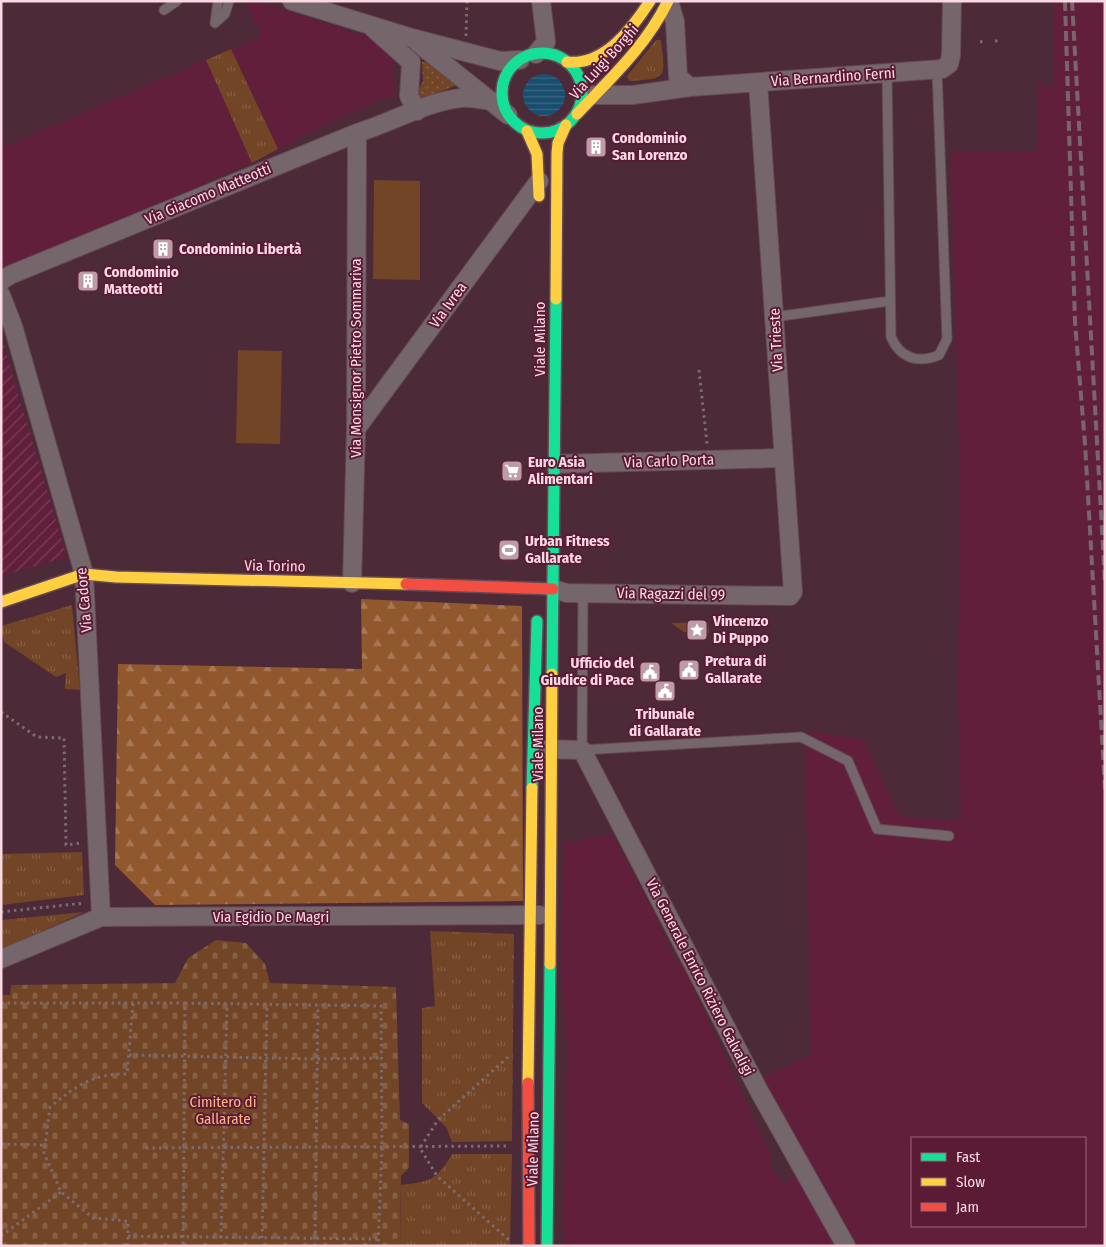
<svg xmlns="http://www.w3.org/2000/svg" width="1106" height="1247" viewBox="0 0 1106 1247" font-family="'Fira Sans Condensed',sans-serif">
	<defs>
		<pattern id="industrial-furrows" width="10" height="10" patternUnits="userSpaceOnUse" patternTransform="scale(1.25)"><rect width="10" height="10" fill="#621f3b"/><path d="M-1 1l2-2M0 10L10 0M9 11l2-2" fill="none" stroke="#793f57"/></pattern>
		<pattern id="grass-tufts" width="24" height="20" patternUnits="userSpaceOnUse" patternTransform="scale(1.25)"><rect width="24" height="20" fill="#714525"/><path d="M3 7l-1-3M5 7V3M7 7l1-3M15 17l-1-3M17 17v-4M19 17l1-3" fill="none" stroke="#865f44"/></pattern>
		<pattern id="forest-firs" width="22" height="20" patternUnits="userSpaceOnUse" patternTransform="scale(1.25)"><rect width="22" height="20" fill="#91582e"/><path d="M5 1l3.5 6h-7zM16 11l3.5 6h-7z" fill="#a77756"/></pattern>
		<pattern id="cemetery-stones" width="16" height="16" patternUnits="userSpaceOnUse" patternTransform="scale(1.25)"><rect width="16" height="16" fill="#714525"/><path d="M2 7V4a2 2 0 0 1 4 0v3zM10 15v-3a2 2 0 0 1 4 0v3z" fill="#865f44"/></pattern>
		<pattern id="garden-dots" width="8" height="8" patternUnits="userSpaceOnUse" patternTransform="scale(1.25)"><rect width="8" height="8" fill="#714525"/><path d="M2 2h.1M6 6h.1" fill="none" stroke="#865f44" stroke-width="1.8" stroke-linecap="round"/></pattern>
		<pattern id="water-rules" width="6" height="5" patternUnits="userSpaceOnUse" patternTransform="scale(1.25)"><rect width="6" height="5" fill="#1a4e6e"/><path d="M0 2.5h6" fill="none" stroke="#3c6783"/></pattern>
	</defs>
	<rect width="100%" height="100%" fill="#4c2a38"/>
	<path fill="#621f3b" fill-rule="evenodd" d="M1053 1H1105V1246H858L762 1078 811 1054 805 754 810 731 864 740 897 812 905 818 961 820 958 699 960 481 951 151 1038 152 1037 84 1054 85ZM912 1138H1085V1226H912Z
		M245 3 265 4 368 37 393 51 395 98 373 99V103L310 132 264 157 122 220 1 268V148L261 36Z
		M612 834 654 912 677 962 684 958 691 982 771 1156 772 1171 785 1184 795 1176 836 1246H563L567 1049 561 956 564 841H577Z"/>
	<path fill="url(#industrial-furrows)" d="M1 337 67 557 1 576Z"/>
	<path fill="url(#grass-tufts)" d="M656 40H661C665 78 669 79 629 81L627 76Z
		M231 49 278 149 252 163 206 60Z
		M72 605 80 690 65 689 66 673 56 677 4 642 1 628V626Z
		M708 622 709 633 684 632 671 623Z
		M82 852 84 895 1 905V854Z
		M84 912 1 950V920Z
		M430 931 514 934 512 1141 452 1142 446 1127 422 1103V1008L435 1006Z
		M452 1154H512L510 1246H400L401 1185C431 1181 436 1181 452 1154Z"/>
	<path fill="url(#forest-firs)" d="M361 599 522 606 523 901 155 905 115 865 118 664 362 669Z"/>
	<path fill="url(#cemetery-stones)" d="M216 940 246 943 265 964 270 983 396 987 400 1120 409 1124V1168L401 1176 400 1246H1V995H10L11 985 175 983 188 958Z"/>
	<path fill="url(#garden-dots)" d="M422 62H426L459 84 426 98 421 97 418 91 423 81Z"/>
	<path fill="#714525" d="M374 180 420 181V280L373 279Z
		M238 350 282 351 280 444 236 443Z"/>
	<path fill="url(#water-rules)" d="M523 95a21 21 0 1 1 42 0a21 21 0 1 1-42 0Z"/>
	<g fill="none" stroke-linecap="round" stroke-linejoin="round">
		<g stroke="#654954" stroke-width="11">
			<path id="lane" d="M164 10 177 1
				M215 23 225 14 229 1
				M215 23 218 1
				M887 74 891 337C900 358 918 364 939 355L947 339 937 70
				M774 317 890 301
				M583 593 582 750 801 737 848 761 877 829 949 836"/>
		</g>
		<g stroke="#654954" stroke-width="20">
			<path id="street" d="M292 1 412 38 500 61 520 60
				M669 1 675 22 678 77 690 87
				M373 28 411 62 409 96 417 111
				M418 43 508 115
				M536 54 546 42 541 1
				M594 95H633L690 87 942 69 949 64 951 55 952 1
				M1 281 10 275 357 133C391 123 425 102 461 98 471 97 482 100 492 101
				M1 295 13 326 84 574 101 917
				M356 429 539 181
				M555 464 782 458
				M352 583 356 429 357 133
				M553 589 567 593 790 596 793 592 758 83
				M540 749 582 750 759 1091 846 1246
				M1 959 101 917 540 915"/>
		</g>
		<g stroke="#654954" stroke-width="14">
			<path id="fast" d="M502 93a40 40 0 1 1 80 0a40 40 0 1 1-80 0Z
				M552 674 556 299
				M532 788 537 621
				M547 1246 550 964"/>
		</g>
		<g stroke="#654954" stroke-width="14">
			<path id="slow" d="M567 62C604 66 632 29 650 1
				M577 114C611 78 646 46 668 1
				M527 131 537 154 539 196
				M556 299 557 153 558 143 566 125
				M1 602 84 574 116 577 406 584
				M550 964 552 674
				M528 1083 532 788"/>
		</g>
		<g stroke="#654954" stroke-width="14">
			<path id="jam" d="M406 584 553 589
				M528 1083 529 1246"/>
		</g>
		<path stroke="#7c6b71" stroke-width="3" stroke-dasharray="2.5 4" stroke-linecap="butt" d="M466 36 467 1
			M995 41H999
			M980 42 985 41
			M699 370 707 444
			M593 666H611
			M1 712 37 737 64 738 66 845 81 843
			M1 912 85 903
			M1 1003H185L183 1246
			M185 1003 381 1006 382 1148 378 1246
			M129 1055 318 1059 381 1058
			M508 1057 438 1120 420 1148 437 1176 509 1240
			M1 1144 45 1145
			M146 1148 508 1146
			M1 1236 61 1192
			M128 1236 378 1239
			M221 1238 227 1004
			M262 1238 267 1004
			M128 1246V1221L93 1218 61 1192 44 1153 50 1107C75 1087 93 1073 127 1074L133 1003
			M315 1246 318 1005"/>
		<use href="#lane" stroke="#75666b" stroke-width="9"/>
		<use href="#street" stroke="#75666b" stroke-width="18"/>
		<use href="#fast" stroke="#16e098" stroke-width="11"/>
		<use href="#slow" stroke="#ffcf43" stroke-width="11"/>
		<use href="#jam" stroke="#f24e42" stroke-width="11"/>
		<path stroke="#79656c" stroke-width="4" stroke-dasharray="10 5" stroke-linecap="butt" d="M1065 1 1075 322 1085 444 1105 789
			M1072 1 1105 583"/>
	</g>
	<defs>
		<g id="building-square" transform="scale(1.125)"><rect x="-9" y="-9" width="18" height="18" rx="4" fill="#bd9ca7" stroke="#5b1b35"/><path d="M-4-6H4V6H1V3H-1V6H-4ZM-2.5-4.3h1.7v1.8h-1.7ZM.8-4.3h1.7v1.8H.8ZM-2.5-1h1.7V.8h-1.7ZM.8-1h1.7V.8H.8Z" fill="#fff"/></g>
		<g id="supermarket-square" transform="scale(1.125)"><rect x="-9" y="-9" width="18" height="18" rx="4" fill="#bd9ca7" stroke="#5b1b35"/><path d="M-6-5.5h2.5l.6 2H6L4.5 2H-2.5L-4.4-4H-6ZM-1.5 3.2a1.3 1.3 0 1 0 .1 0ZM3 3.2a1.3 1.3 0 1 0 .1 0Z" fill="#fff"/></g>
		<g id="stadium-square" transform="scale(1.125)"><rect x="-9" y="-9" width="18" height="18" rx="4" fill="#bd9ca7" stroke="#5b1b35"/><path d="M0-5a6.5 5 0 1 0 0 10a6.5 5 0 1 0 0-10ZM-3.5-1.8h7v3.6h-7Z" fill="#fff"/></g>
		<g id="sight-square" transform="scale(1.125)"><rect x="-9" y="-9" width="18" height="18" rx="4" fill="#bd9ca7" stroke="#5b1b35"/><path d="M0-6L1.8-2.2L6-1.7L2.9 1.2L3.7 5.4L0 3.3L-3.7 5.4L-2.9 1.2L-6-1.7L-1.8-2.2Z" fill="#fff"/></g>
		<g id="civic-square" transform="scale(1.125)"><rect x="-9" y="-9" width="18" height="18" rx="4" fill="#bd9ca7" stroke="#5b1b35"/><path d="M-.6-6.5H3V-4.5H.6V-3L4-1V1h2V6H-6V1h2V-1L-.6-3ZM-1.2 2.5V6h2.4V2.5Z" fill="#fff"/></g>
	</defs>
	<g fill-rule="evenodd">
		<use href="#building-square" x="596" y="147"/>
		<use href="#building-square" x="163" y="249"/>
		<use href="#building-square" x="88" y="281"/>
		<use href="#supermarket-square" x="512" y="471"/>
		<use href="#stadium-square" x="509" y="550"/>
		<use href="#sight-square" x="697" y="630"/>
		<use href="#civic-square" x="689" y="670"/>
		<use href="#civic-square" x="650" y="672"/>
		<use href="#civic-square" x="665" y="691"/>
	</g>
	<g text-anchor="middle" stroke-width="4" stroke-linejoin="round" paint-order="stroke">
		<g font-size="15" fill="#fad9e3" stroke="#5b1b35">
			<text transform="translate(604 62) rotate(-48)" y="5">Via Luigi Borghi</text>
			<text transform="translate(833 77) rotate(-4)" y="5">Via Bernardino Ferni</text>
			<text transform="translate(208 194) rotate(-23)" y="5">Via Giacomo Matteotti</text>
			<text transform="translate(448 305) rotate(-54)" y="5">Via Ivrea</text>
			<text transform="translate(540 339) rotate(-90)" y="5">Viale Milano</text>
			<text transform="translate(776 340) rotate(-93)" y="5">Via Trieste</text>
			<text transform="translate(356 358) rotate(-90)" y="5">Via Monsignor Pietro Sommariva</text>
			<text transform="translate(669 461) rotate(-2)" y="5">Via Carlo Porta</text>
			<text transform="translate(275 566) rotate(1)" y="5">Via Torino</text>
			<text transform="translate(671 594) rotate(1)" y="5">Via Ragazzi del 99</text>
			<text transform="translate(84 600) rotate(-95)" y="5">Via Cadore</text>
			<text transform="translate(538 744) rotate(-90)" y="5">Viale Milano</text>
			<text x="271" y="922">Via Egidio De Magri</text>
			<text transform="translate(700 977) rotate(63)" y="5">Via Generale Enrico Riziero Galvaligi</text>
			<text transform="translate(533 1149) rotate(-89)" y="5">Viale Milano</text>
		</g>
		<g font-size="15" font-weight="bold" fill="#fad9e3" stroke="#5b1b35" text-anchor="start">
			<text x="612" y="143">Condominio<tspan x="612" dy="17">San Lorenzo</tspan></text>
			<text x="179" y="254">Condominio Libertà</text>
			<text x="104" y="277">Condominio<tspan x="104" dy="17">Matteotti</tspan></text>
			<text x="528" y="467">Euro Asia<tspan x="528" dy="17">Alimentari</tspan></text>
			<text x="525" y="546">Urban Fitness<tspan x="525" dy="17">Gallarate</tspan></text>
			<text x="713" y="626">Vincenzo<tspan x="713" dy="17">Di Puppo</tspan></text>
			<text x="705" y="666">Pretura di<tspan x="705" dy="17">Gallarate</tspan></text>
			<text x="634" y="668" text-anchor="end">Ufficio del<tspan x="634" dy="17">Giudice di Pace</tspan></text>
			<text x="665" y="719" text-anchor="middle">Tribunale<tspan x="665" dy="17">di Gallarate</tspan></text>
		</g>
		<g font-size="15" fill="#fcb682" stroke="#5b1b35">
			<text x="223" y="1107">Cimitero di<tspan x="223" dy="17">Gallarate</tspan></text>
		</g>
	</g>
	<rect width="1106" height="1247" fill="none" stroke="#fad9e3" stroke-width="5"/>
	<rect x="911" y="1137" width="175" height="90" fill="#5b1b35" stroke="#9b677b"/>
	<rect x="921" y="1153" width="25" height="8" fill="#16e098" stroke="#9b677b"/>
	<text x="956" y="1162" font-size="15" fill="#fad9e3">Fast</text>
	<rect x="921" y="1178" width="25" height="8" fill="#ffcf43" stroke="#9b677b"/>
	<text x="956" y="1187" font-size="15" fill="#fad9e3">Slow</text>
	<rect x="921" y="1203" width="25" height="8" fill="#f24e42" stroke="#9b677b"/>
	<text x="956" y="1212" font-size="15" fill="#fad9e3">Jam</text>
</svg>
